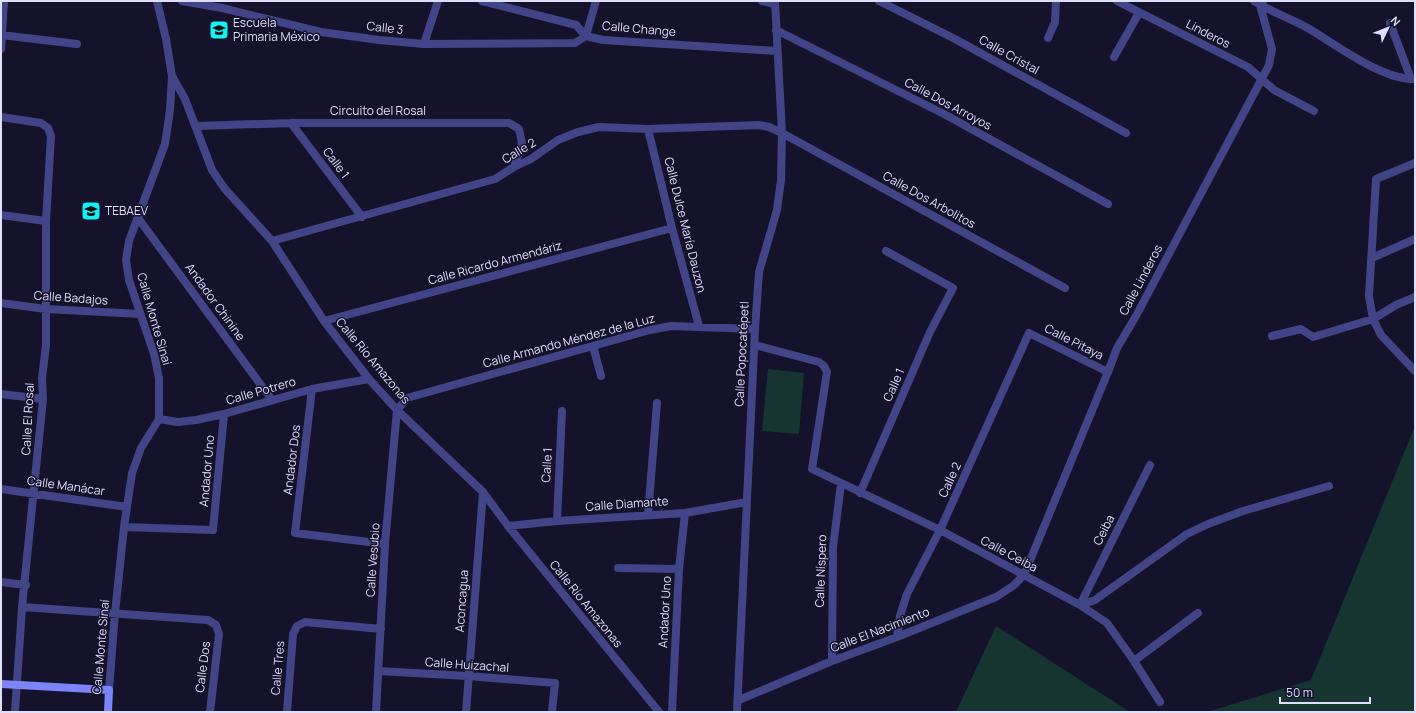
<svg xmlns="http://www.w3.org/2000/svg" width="1416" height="713" viewBox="0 0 1416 713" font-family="Manrope,sans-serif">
	<rect width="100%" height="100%" fill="#15132b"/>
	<path fill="#163531" d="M768 369 804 373 799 434 762 431Z
		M1415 426V712H1207L1311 680Z
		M996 626 1130 712H956Z"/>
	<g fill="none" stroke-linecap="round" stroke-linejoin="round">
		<path stroke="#414587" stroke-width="8" d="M157 1 166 39 172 76 185 99 212 170 225 189 272 241 324 321 369 379 397 410 483 492 508 526 659 712
			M182 1 222 8 321 32 379 40 424 44 575 43 586 36 596 1
			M482 1 576 25 586 36 603 40 777 51
			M762 1 775 4
			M879 1 955 39 1126 133
			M1117 1 1248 67 1274 90 1314 111
			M1254 1C1270 11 1289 18 1306 27 1334 43 1381 80 1415 79
			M1390 23 1411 79
			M776 30 944 114 1108 204
			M1 35 77 44
			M1048 38 1055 22 1056 1
			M424 44 438 1
			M1 49 4 1
			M1114 57 1139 13
			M1 117 41 123 48 128 51 136 46 221V345L42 378 43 399 22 607 15 712
			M291 123 362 217
			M197 126 291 123H509L519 129 522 143 514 167
			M648 129 672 228 699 326
			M1415 163 1376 179 1369 296 1373 319 1381 335 1415 371
			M1 215 46 221
			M138 218 272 400
			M272 241 495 179 514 167 531 159 558 140 578 132 599 127 648 129 759 125 769 127 782 133 1065 288
			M1372 258 1415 239
			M1 303 46 309 140 314
			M324 321 672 228
			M1272 336 1301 329 1313 337 1373 319 1396 305 1415 297
			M755 345 819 362 824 366 827 372 812 469 940 530 1080 605 1107 623 1134 661 1160 702
			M593 346 601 376
			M312 389 295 533 385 544
			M1 394 43 399
			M159 419 178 422 196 420 224 414 312 389 369 379
			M1 489 127 507
			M860 493 930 332 953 288 886 251
			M648 515 657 403
			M557 521 562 411
			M508 526 557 521 685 513 747 502
			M124 527 213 530 224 414
			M618 568 679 569
			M1 582 26 585
			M1080 605 1095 600 1187 534 1208 524 1243 511 1329 486
			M1080 605 1150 465
			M22 607 208 620 216 625 219 634 210 712
			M897 637 900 616 907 594 940 530 1029 333 1108 372
			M832 661 833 547 841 484
			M1134 661 1198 613
			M378 671 468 676 555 683 552 712
			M109 690 115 613 124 527 132 473 141 448 159 419V378L154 354 129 280 126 260 129 241 165 144 170 110 172 76
			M739 700 832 661 897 637 996 597 1013 586 1024 575 1108 372 1117 348 1136 316 1269 65 1272 49 1260 5 1263 1
			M287 712 293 634 297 626 305 622 381 629
			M376 712 385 544 397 410 407 398 650 330 671 326 755 329
			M466 712 483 492
			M672 712 679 569 685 513
			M737 712 755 329 759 272 777 210 781 180 782 133 775 1"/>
		<path stroke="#7b84f8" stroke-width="8" d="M1 684 109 690 108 712"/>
	</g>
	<defs>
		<g id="school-square" transform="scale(1)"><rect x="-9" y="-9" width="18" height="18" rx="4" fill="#15f1f3" stroke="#15132b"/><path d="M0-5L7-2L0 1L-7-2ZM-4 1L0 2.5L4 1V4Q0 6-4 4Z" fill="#111"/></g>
	</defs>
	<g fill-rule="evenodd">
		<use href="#school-square" x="219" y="30"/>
		<use href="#school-square" x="91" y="211"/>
	</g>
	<g text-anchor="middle" stroke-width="3" stroke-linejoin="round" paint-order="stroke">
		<g font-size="12" fill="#dfdffd" stroke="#15132b" text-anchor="start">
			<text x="233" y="27">Escuela<tspan x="233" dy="14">Primaria México</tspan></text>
			<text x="105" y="215">TEBAEV</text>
		</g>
		<g font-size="12" fill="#dfdffd" stroke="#15132b">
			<text transform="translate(385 28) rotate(6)" y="4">Calle 3</text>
			<text transform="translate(639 29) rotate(5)" y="4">Calle Change</text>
			<text transform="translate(1208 34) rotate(27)" y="4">Linderos</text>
			<text transform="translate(1009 55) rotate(29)" y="4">Calle Cristal</text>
			<text transform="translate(948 104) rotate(28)" y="4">Calle Dos Arroyos</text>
			<text x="378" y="115">Circuito del Rosal</text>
			<text transform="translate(519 151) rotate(-31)" y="4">Calle 2</text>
			<text transform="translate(336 163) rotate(53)" y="4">Calle 1</text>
			<text transform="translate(929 200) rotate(29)" y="4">Calle Dos Arbolitos</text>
			<text transform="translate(685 225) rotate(76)" y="4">Calle Dulce María Dauzon</text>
			<text transform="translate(495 263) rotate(-15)" y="4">Calle Ricardo Armendáriz</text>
			<text transform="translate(1141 280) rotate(-62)" y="4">Calle Linderos</text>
			<text transform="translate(71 298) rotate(4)" y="4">Calle Badajos</text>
			<text transform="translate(215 302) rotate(54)" y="4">Andador Chinine</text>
			<text transform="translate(154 319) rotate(74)" y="4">Calle Monte Sinaí</text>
			<text transform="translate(569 341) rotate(-15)" y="4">Calle Armando Méndez de la Luz</text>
			<text transform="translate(1074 342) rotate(27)" y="4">Calle Pitaya</text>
			<text transform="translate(742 354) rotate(-87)" y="4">Calle Popocatépetl</text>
			<text transform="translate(373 361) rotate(50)" y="4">Calle Río Amazonas</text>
			<text transform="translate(894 385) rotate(-66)" y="4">Calle 1</text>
			<text transform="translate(261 391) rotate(-16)" y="4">Calle Potrero</text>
			<text transform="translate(28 419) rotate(-87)" y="4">Calle El Rosal</text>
			<text transform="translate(292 460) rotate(-83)" y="4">Andador Dos</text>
			<text transform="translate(547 465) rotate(-87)" y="4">Calle 1</text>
			<text transform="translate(207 471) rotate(-85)" y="4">Andador Uno</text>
			<text transform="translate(950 480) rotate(-65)" y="4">Calle 2</text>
			<text transform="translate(66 486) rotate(8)" y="4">Calle Manácar</text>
			<text transform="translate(627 504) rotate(-4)" y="4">Calle Diamante</text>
			<text transform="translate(1104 530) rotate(-63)" y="4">Ceiba</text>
			<text transform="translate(1009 554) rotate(28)" y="4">Calle Ceiba</text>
			<text transform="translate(373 560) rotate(-86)" y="4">Calle Vesubio</text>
			<text transform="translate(821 571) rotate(-88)" y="4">Calle Níspero</text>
			<text transform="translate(462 601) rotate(-86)" y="4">Aconcagua</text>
			<text transform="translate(586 604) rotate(51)" y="4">Calle Río Amazonas</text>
			<text transform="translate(665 612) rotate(-87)" y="4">Andador Uno</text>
			<text transform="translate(880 630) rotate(-21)" y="4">Calle El Nacimiento</text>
			<text transform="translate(101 647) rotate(-85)" y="4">Calle Monte Sinaí</text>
			<text transform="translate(467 665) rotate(4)" y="4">Calle Huizachal</text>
			<text transform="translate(203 667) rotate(-83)" y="4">Calle Dos</text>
			<text transform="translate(278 668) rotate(-85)" y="4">Calle Tres</text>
		</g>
	</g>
	<rect width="1416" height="713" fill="none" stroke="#dfdffd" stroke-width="4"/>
	<g transform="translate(1388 28) rotate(47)" stroke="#15132b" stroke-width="3" paint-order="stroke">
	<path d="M0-3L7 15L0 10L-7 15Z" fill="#dfdffd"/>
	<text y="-6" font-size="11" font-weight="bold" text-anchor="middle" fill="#dfdffd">N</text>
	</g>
	<path d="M1280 697v6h90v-6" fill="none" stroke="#dfdffd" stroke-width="2"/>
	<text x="1286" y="697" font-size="12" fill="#dfdffd" stroke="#15132b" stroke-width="3" paint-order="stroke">50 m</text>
</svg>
